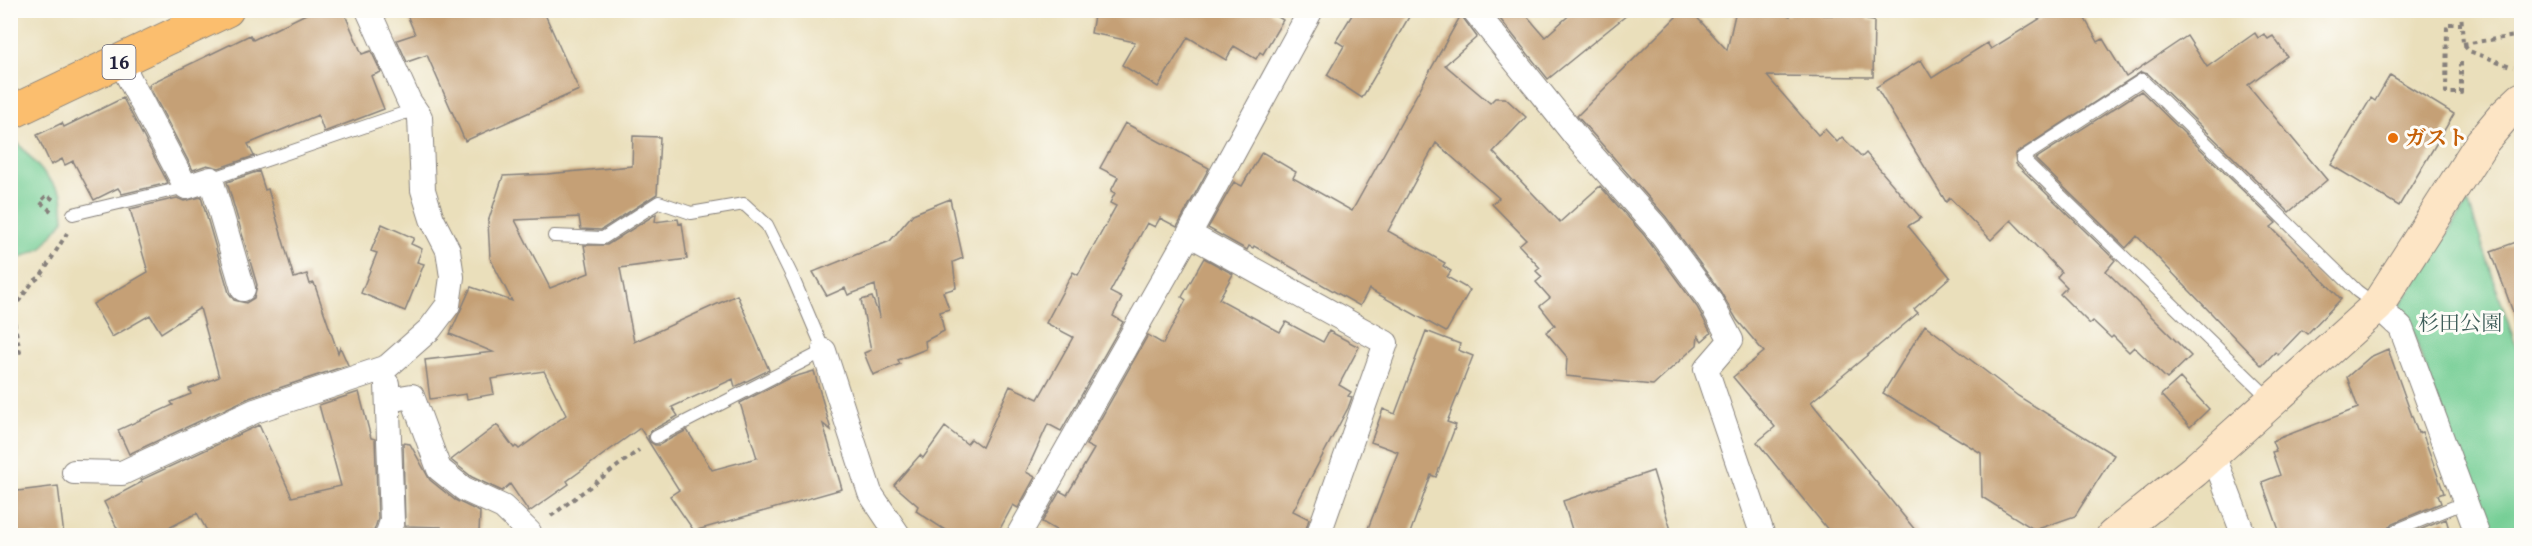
<svg xmlns="http://www.w3.org/2000/svg" width="2532" height="546" viewBox="0 0 2532 546" font-family="'Gentium Book Plus','Noto Serif JP',serif">
	<rect width="100%" height="100%" fill="#fdfcf7"/>
	<filter id="ink" filterUnits="userSpaceOnUse"><feTurbulence type="fractalNoise" baseFrequency=".0167" numOctaves="2"/><feDisplacementMap in="SourceGraphic" scale="12" xChannelSelector="R" yChannelSelector="G"/><feConvolveMatrix kernelMatrix="1 2 1 2 8 2 1 2 1" color-interpolation-filters="sRGB"/></filter>
	<filter id="wash" filterUnits="userSpaceOnUse"><feTurbulence type="fractalNoise" baseFrequency=".008" numOctaves="4" result="noise"/><feDisplacementMap in="SourceGraphic" scale="24" xChannelSelector="R" yChannelSelector="G"/><feGaussianBlur stdDeviation="1.35" result="paint"/><feColorMatrix in="noise" values="0 0 0 0 0 0 0 0 0 0 0 0 0 0 0 0 0 1.4 0 .05"/><feComposite in="paint" operator="in"/></filter>
	<g filter="url(#wash)">
		<rect width="100%" height="100%" fill="#eadfbb"/>
		<path fill="#74ce94" stroke="#4b7868" stroke-width="1.5" d="M18 143 62 194 64 220 42 248 11 262V148Z
			M2468 202 2521 361V535H2485L2407 316 2400 305Z"/>
		<g id="blocks">
			<path fill="#c5a076" d="M314 10H343L362 54 371 51 381 72 371 76 384 109 324 132 318 115 248 144 254 156 219 168 207 165 193 170 149 86 151 83 250 35 253 40Z
				M405 10H543L579 90 465 141 427 55 407 62 397 40 415 34Z
				M1095 10H1267L1283 20 1263 54 1260 52 1256 59 1234 46 1226 60 1188 37 1158 87 1122 65 1135 42 1091 33Z
				M1355 10H1413L1362 98 1327 75 1344 46 1336 41Z
				M1493 10H1522L1545 37 1575 10H1633L1548 79Z
				M1683 10H1690L1727 50 1736 10H1764L1790 16V10H1824L1823 15 1867 16V20L1874 21 1873 77 1767 76 1818 135 1825 129 1837 142 1842 137 1862 157 1866 153 1921 218 1908 226 1950 277 1914 309 1918 313 1811 402 1920 536H1833L1757 442 1775 427 1733 377 1764 352 1737 320 1720 291 1666 217 1577 116Z
				M2054 10H2080L2098 42 2103 39 2126 77 2187 36 2207 67 2255 33 2258 38 2264 34 2268 39 2273 36 2287 56 2248 85 2327 180 2289 212 2148 74 2141 72 2015 154 2016 164 2115 260 2106 271 2191 356 2167 379 2134 347 2129 352 2113 336 2111 338 2093 321 2090 324 2060 294 2067 287 2057 277 2061 272 2011 220 1991 240 1950 198 1946 202 1876 87 1921 60 1932 78 1987 43 1991 49Z
				M1461 15 1477 37 1445 65 1490 103 1495 98H1505L1526 117 1493 152 1560 222 1600 186 1644 235 1697 307 1711 333 1702 341 1698 336 1697 345 1653 385 1566 376 1567 357 1546 332 1555 325 1540 306 1550 298 1536 282 1542 277 1536 271 1540 268 1519 245 1526 239 1492 204 1499 198 1436 143 1388 231 1445 263 1443 266 1451 271 1447 277 1470 290 1446 332 1369 289 1360 306 1254 246 1253 248 1249 246 1247 250 1208 228 1234 182 1242 186 1262 152 1296 172 1293 178 1352 211Z
				M2390 75 2454 114 2399 206 2331 165 2371 98 2375 101Z
				M2141 91 2276 223 2271 227 2341 299 2307 334 2302 330 2278 355 2275 352 2262 366 2137 236 2126 248 2035 159Z
				M123 98 168 183 122 194 118 188 94 200 73 161 65 165 62 159 51 165 37 135 62 123 64 127Z
				M1125 123 1209 168 1177 227 1160 218 1155 227 1147 223 1110 292 1122 298 1113 316 1123 322 1061 431 1048 424 1026 472 1035 477 1018 508 1013 505 996 536H954L916 511 918 506 894 485 920 455 923 458 945 427 967 444 971 439 982 447 1010 386 1038 399 1073 337 1046 323 1073 272 1078 275 1116 206 1110 203 1115 193 1111 191 1118 177 1100 168Z
				M633 136 660 137 657 194 601 230 581 229 579 217 515 220 550 288 589 273 584 245H607L656 214 655 222 678 219 679 224 682 223 687 259 620 268 634 342 737 295 769 370 735 387 733 379 672 407 678 416 652 430 648 436 649 441 655 445H659L687 430 712 470 757 458 740 403 787 379 814 371 831 430 823 424 842 489 694 531 670 496 679 490 640 428 567 481 569 484 529 512 510 484 502 491 472 477 451 460 497 425 514 448 516 446 519 449 566 415 544 371 491 379 494 394 467 399 466 394 430 399 425 360 493 352 450 334 471 287 512 301 490 258 488 222 503 176 547 174 632 166Z
				M259 171 265 190 268 189 294 278 307 274 310 284 314 283 338 353 340 347 348 365 249 398 129 454 118 430 173 405 171 402 191 394 189 389 219 377 200 308 161 333 150 315 112 337 93 304 148 272 130 209 177 198 184 201 201 197 229 293 234 300 246 303 254 298 257 285 227 182Z
				M950 199 963 258 953 262 956 288 943 292 949 309 940 312 944 331 925 341 926 349 898 360 900 364 873 375 864 353 871 350 861 300 872 297 880 318 875 285 848 295 845 288 827 296 813 272 890 241 913 214Z
				M382 224 414 238 411 244 422 249 417 262 424 264 405 311 361 293 377 253 371 251Z
				M2522 240V325L2518 326 2491 251Z
				M1204 258 1233 274 1219 299 1280 332 1286 322 1323 342 1329 331 1359 347 1339 385 1351 392 1348 396 1352 397 1348 408 1293 511 1309 519 1304 536H1066L1042 522 1060 491 1067 495 1094 449 1086 445 1148 335 1163 344 1186 300 1182 297Z
				M1925 325 2018 396 2114 455 2075 516 2035 530 1982 497 1981 453 1883 393Z
				M1426 331 1460 344 1458 350 1473 356 1447 422 1456 425 1436 477 1431 475 1409 536H1365L1398 452 1371 442 1383 409 1395 414Z
				M2388 349 2418 433 2422 432 2444 493 2438 495 2441 503 2393 523 2389 528 2391 536H2281L2262 482 2280 475 2272 452 2276 451 2272 441 2358 408 2347 377 2370 357Z
				M2180 378 2209 409 2190 427 2161 395Z
				M359 392 371 438 375 439 378 519 374 531 318 533 319 536H210L197 513 154 536H121L104 502 142 482 141 480 259 425 292 497 341 486 319 405Z
				M403 443 410 444 430 480 455 500 480 512 479 533 441 532V527L405 526Z
				M1653 471 1671 530 1654 536H1574L1563 501Z
				M58 486 64 536H10V492Z
				M2446 519 2451 536H2405Z"/>
		</g>
	</g>
	<g filter="url(#ink)">
		<use href="#blocks" fill-opacity="0" stroke="#86807b" stroke-width="1.5"/>
		<g fill="none" stroke-linecap="round" stroke-linejoin="round">
			<g stroke="#86807b" stroke-width="14">
				<path id="lane" d="M211 179 416 109
					M73 214 186 187
					M554 236 603 238 659 202 691 213 744 204 767 225 793 278 824 351 656 437
					M2272 401 2022 158 2142 80 2357 291 2376 305
					M2397 530 2466 502"/>
			</g>
			<g stroke="#86807b" stroke-width="26">
				<path id="street" d="M1474 10 1581 143 1655 226 1709 299 1731 340 1706 369 1763 536
					M120 61 186 187 211 179 243 289
					M1189 234 1386 343 1318 536
					M2377 306 2401 328 2478 536
					M824 351 870 493 899 536
					M388 400 412 396 439 469 464 489 503 507 529 532
					M2213 454 2244 536
					M74 472 122 473 255 411 387 367 430 329 448 305 452 277 448 250 432 219 423 190 420 117 409 101 368 10
					M387 536 392 521 387 384
					M1018 536 1189 234 1311 10"/>
			</g>
			<g stroke="#86807b" stroke-width="35">
				<path id="secondary" d="M2113 536 2194 471 2377 306 2482 142 2503 117 2522 99"/>
			</g>
			<g stroke="#86807b" stroke-width="35">
				<path id="highway" d="M10 113 227 10"/>
			</g>
			<path stroke="#86807b" stroke-width="4" stroke-dasharray="4.5 4.5" stroke-linecap="butt" d="M2461 10 2463 44 2469 51 2513 67
				M2463 44 2522 35
				M2461 62V93H2446L2447 24H2462
				M51 211 40 202 47 195 55 201
				M10 352H20L12 310 33 282 41 276 67 233
				M551 516 639 450"/>
			<use href="#lane" stroke="#fff" stroke-width="12"/>
			<use href="#street" stroke="#fff" stroke-width="24"/>
			<use href="#secondary" stroke="#fde5c5" stroke-width="33"/>
			<use href="#highway" stroke="#fbbe6e" stroke-width="33"/>
		</g>
	</g>
	<circle fill="#e8710a" stroke="#fdfcf7" stroke-width="2" cx="2393" cy="138" r="6"/>
	<g text-anchor="middle" stroke-width="6" stroke-linejoin="round" paint-order="stroke">
		<rect fill="#fdfcf7" stroke="#646373" stroke-width="1.5" x="102.5" y="45" width="33" height="34" rx="4.5"/>
		<g font-size="20" font-weight="bold" fill="#22223b">
			<text x="119" y="69">16</text>
		</g>
		<g font-size="21" font-weight="bold" fill="#c56008" stroke="#fdfcf7" text-anchor="start">
			<text x="2405" y="145">ガスト</text>
		</g>
		<g font-size="21" fill="#3f5e5a" stroke="#fdfcf7">
			<text x="2460" y="330">杉田公園</text>
		</g>
	</g>
	<rect width="2532" height="546" fill="none" stroke="#fdfcf7" stroke-width="36"/>
</svg>
